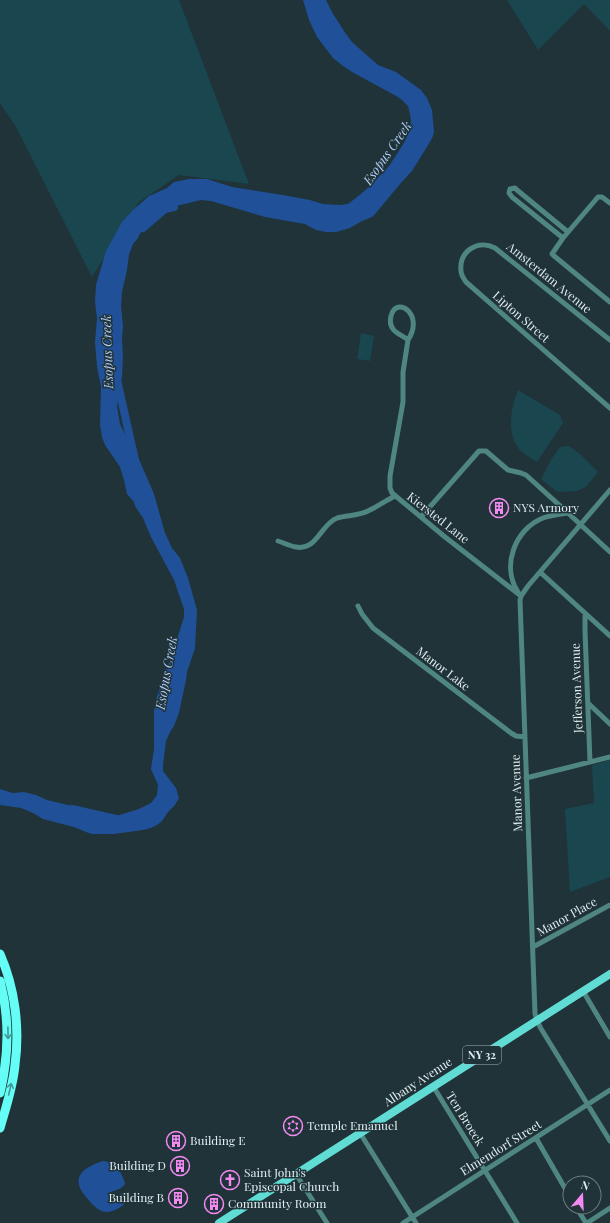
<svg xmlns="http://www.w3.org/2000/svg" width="610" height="1223" viewBox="0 0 610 1223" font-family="'Playfair Display',serif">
	<rect width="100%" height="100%" fill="#1f3338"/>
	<path fill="#19464f" d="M0 0H179L249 184 179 175 139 202 92 277 16 127 0 103Z
		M507 0H610V31L584 4 538 50Z
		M361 333 374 336 370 361 357 359Z
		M518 390 560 415 563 423 537 462C531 458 524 455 519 449 506 431 511 409 518 390Z
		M569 446 580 454 598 472 586 487 577 491 560 492 556 491 541 479 552 458 560 447Z
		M610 760V877L570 892 565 809 594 803 592 765Z"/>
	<path fill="#205098" d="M303 0H326L332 12 344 31 352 42 378 65 396 72 421 90 427 98 432 110 434 131 433 136 430 142 412 171 400 184 376 213 372 217 362 221 350 228 336 232H326L316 230 305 224 265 217 211 201 201 200 164 209 154 217 139 235 138 238 133 244 129 255 127 270 122 292 121 306 123 326 122 338 123 357 122 377 117 406 120 424 131 447 138 457 154 494 165 533 172 548 180 558 188 578 197 610 195 648 187 672 186 680 179 713 174 726 170 732 166 741 163 765V771L176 788 179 798 175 805 168 812 162 821 157 825 151 828 143 830 114 834H92L86 832 74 827 43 819 33 813 21 808 0 805V789L13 793 24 792 36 795 47 800 76 807 88 815 101 817H113L139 809 151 803 157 795 158 785 151 769 154 749V711L156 700 163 678 172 655 184 617V609L174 580 151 537 143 518 135 506 134 502 127 494 124 480 120 467 105 445 102 437 100 425 101 387 97 367 95 342 97 318 95 302 96 285 106 251 122 222 132 211 149 196 167 188 174 182 189 179H207L232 187 283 195 310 200 323 204 340 205 348 204 361 194 373 183 389 166 404 143 409 132 411 121 410 114 408 106 403 101 398 97 352 72 343 66 333 58 317 37 309 20Z
		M103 1161C113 1161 124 1174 125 1184 120 1191 116 1189 109 1193V1196L114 1197 123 1193 128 1196C126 1203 124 1205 119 1208 104 1217 97 1210 87 1198 69 1178 82 1168 103 1161Z"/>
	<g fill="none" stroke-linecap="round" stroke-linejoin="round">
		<path stroke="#205098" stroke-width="8" d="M143 228 165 209 174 207
			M117 380 135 460
			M72 809 116 819"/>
		<path stroke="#4f8682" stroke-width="5" d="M610 203 602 197H598L563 238 552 254 553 255 610 302
			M563 238 512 197 509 193 510 189 515 188 517 190 568 232
			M408 340C425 314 396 295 391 316 390 320 390 325 393 329 396 334 404 336 408 340L403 372V402L390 476V488L392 493 445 537 521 596
			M610 340 495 248C478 239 459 251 461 271 461 275 464 279 466 282L610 408
			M610 490 528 586 521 596 520 600 535 1014 540 1027 610 1141
			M421 517 479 451H486L508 470 521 473 526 475 568 513
			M278 541C284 543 290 546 296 547 317 551 321 524 337 518 347 515 358 516 368 511 377 507 385 501 395 496
			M540 572 610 636
			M518 592C501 566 515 529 543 518 551 515 560 514 568 513L610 552
			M358 606 362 614 373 628 511 733 516 736 525 737
			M585 613V631L590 762
			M588 703 610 724
			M526 778 610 757
			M533 947 610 905
			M583 991 610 1037
			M433 1086 517 1223
			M360 1133 416 1223
			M536 1138 570 1197
			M296 1174 327 1223
			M576 1207 586 1223
			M403 1223 610 1090
			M587 1223 610 1208"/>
		<path stroke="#61dcd5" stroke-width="8" d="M219 1223 610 974"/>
		<path stroke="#65fef6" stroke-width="9" d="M0 954C15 988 20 1028 15 1065 13 1087 6 1107 0 1128
			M0 981C10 1019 9 1055 0 1093"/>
	</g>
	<defs><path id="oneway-shaft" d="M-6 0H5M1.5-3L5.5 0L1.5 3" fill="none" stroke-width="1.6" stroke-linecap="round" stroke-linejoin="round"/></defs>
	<g stroke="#429897">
		<use href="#oneway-shaft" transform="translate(8 1033) rotate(89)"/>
		<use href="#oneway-shaft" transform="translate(10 1089) rotate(-77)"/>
	</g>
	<defs>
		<g id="building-ring" transform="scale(1)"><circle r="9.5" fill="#1f3338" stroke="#f28af2" stroke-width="1.5"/><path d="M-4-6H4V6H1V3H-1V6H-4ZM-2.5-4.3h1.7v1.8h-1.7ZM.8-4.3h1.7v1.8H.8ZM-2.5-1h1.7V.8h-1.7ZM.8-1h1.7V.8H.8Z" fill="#f28af2"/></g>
		<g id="synagogue-ring" transform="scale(1)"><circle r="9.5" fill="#1f3338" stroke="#f28af2" stroke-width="1.5"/><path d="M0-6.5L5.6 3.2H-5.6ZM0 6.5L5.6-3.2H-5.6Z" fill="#f28af2"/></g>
		<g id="church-ring" transform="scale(1)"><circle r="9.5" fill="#1f3338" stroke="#f28af2" stroke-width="1.5"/><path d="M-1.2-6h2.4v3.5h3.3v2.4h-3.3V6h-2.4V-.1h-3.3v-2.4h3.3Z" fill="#f28af2"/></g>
	</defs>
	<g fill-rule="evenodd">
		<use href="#building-ring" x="499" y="508"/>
		<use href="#synagogue-ring" x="293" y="1126"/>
		<use href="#building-ring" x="176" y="1141"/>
		<use href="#building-ring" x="180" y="1166"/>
		<use href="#church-ring" x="230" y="1180"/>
		<use href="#building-ring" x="178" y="1198"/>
		<use href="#building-ring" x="214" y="1204"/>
	</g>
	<g text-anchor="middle" stroke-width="3" stroke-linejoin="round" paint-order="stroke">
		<rect fill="#1f3338" stroke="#a7b5b9" stroke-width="1" x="463" y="1046" width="38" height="18" rx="3"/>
		<g font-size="11" font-weight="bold" fill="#e1edf0">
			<text x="482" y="1059">NY 32</text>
		</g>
		<g font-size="12" fill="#e1edf0" stroke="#1f3338">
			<text transform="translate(549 278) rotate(39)" y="4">Amsterdam Avenue</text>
			<text transform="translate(521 317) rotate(41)" y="4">Lipton Street</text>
			<text transform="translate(438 518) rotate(38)" y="4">Kiersted Lane</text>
			<text transform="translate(443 669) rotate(37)" y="4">Manor Lake</text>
			<text transform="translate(577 688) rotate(-92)" y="4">Jefferson Avenue</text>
			<text transform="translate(517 793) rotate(-92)" y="4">Manor Avenue</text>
			<text transform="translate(567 917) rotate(-29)" y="4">Manor Place</text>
			<text transform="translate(418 1082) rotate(-33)" y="4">Albany Avenue</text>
			<text transform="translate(465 1119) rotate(58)" y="4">Ten Broeck</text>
			<text transform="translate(501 1148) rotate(-32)" y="4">Elmendorf Street</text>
		</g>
		<g font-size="12" fill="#e1edf0" stroke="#1f3338" text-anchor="start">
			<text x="513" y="512">NYS Armory</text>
			<text x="307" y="1130">Temple Emanuel</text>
			<text x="190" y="1145">Building E</text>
			<text x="166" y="1170" text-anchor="end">Building D</text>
			<text x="244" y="1177">Saint John's<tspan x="244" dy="14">Episcopal Church</tspan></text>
			<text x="164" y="1202" text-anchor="end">Building B</text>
			<text x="228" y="1208">Community Room</text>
		</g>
		<g font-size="13" font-style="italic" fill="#b1cbf4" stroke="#1f3338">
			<text transform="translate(387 153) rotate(-55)" y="5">Esopus Creek</text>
			<text transform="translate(107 352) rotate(-92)" y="5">Esopus Creek</text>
			<text transform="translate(166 673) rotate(-80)" y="5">Esopus Creek</text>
		</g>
	</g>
	<g transform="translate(582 1195) rotate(19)"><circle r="19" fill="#1f3338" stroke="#6d7d82"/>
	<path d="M0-3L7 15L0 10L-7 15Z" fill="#f28af2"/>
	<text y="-6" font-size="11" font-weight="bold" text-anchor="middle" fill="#e1edf0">N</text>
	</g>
</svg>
